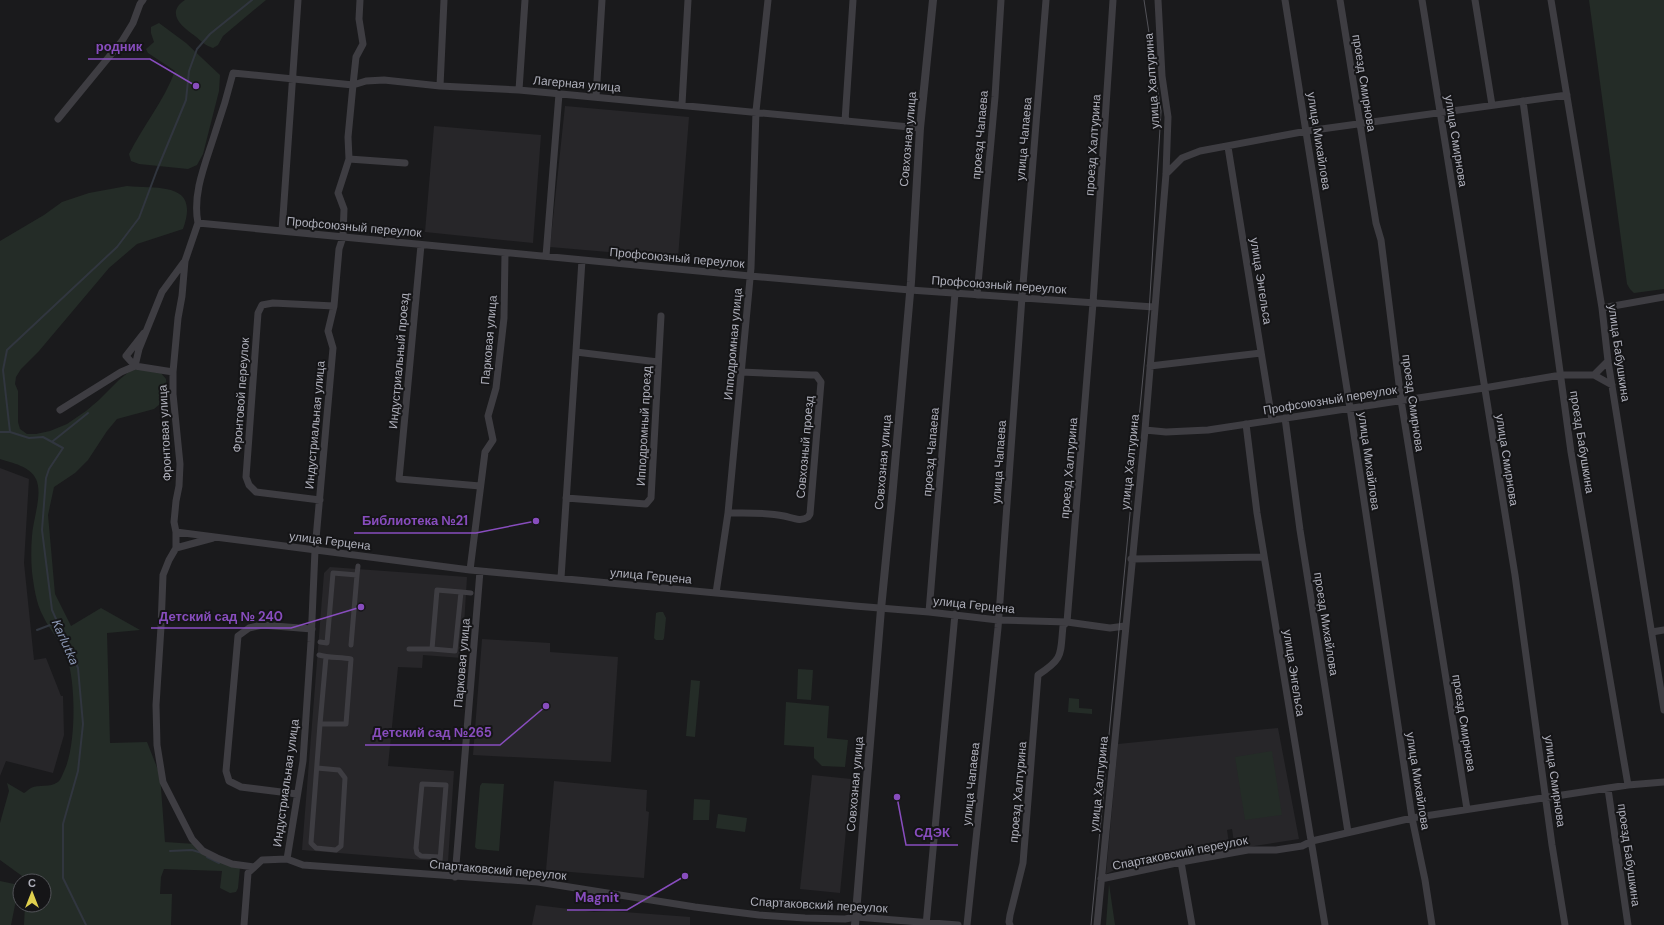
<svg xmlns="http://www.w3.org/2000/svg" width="1664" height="925" viewBox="0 0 1664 925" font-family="'DM Sans',sans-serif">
	<rect width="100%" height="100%" fill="#1a1a1c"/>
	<path fill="#272629" d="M565 106 689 117 678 258 550 247Z
		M434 126 541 135 533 243 425 232Z
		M0 468 29 479 24 563 34 660 46 658 61 696H63L64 735 53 773 6 761 0 776Z
		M330 567 467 577 462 658 423 655 422 668 398 667 388 766 454 771 448 862 302 850 324 573Z
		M482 639 550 643V652L618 657 611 762 473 755Z
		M1278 728 1299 839 1235 849 1232 829 1227 830 1230 850 1202 852 1184 851 1168 853 1148 862 1130 863 1106 874 1118 744Z
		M812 775 851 779 840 893 800 889Z
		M554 781 647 790 646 811 649 812 644 878 546 870Z
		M536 905 594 912 611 911 690 917V925H532Z"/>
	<path fill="#242c27" d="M185 0H266L223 36 218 45 213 48C206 46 201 41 195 36 182 27 165 13 185 0Z
		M1589 0H1664V289L1634 293 1630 289 1627 284Z
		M159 23 186 43 220 75 219 91 203 154 197 165 188 169 139 164 131 161 129 154C143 126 164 101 175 71L148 53 146 49 154 42 151 33V27Z
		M127 186C160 189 200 182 183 229L137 244 109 268 39 351 21 369 16 377 15 384 18 391V422L20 429 27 434H36L50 431 67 424 86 411 99 400 119 380 130 371 141 368 160 372 166 379 167 388 165 397 160 404 154 409 117 419 107 431 88 460 75 473 54 487 48 515 55 594 71 626 101 608 140 630 107 633 110 743 147 742 160 775 165 842 195 844 240 867 238 888 236 892 230 893 220 888 222 871 164 869 161 877 160 894H172L171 925H24L25 905H44V881H29L0 860V823L9 791 7 783 24 793C26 792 29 789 31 788 39 784 50 788 58 782 61 780 63 773 65 769 76 744 76 683 67 658 62 642 50 631 43 616 36 603 34 587 32 572 31 560 31 548 32 536 33 519 43 494 36 479 30 466 12 463 0 459V241L44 215 62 202 89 193Z
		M659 612H663L666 618 664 638 663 640H656L654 638 656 613Z
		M798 669 813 670 811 700 797 699Z
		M691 680 700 681 695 737 686 736Z
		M1069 698 1079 699V708L1092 709V714L1068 712Z
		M786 702 829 706 827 738 848 740 845 767 822 766 814 758V747L784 745Z
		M1272 751 1282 815 1245 820 1235 757Z
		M482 783 504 784 499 851 477 849 475 847 480 786Z
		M694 799 710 800 709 820H693Z
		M718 814 747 818 745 832 716 828Z
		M0 881 19 885 11 925H0Z
		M1109 884 1115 925H1106Z"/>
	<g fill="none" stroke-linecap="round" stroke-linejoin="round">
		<path stroke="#31363f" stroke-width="2" d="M0 432H10L29 438 43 437 63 448 49 469 46 478 42 530 52 610 78 668 83 724 78 771 63 824V878L86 925
			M10 432 3 370 7 350 117 247 139 218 157 170 186 100 189 71 197 49 210 34 252 0
			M53 441 88 413
			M37 630 58 622
			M170 851 192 850 202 853
			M207 857 219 863"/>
		<path stroke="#3e3d42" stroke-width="5" d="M357 575 358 566
			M461 592 471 593
			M320 642 327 643 333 573 357 575 351 645
			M409 649H432L437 590 461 592 455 651 432 649
			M319 655C329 658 341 657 351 659L346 724H320L326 657
			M317 768 339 770 345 778 341 846 336 850 316 848 311 843 320 724
			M440 865V861L446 785 422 784 416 848 417 853 421 856 440 857"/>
		<path stroke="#3e3d42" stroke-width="7" d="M1285 0 1350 408 1412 818 1425 880 1432 925
			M1340 0 1376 223 1381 240 1401 400 1467 809
			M1422 0 1515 575 1552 845 1565 925
			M1475 0 1492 105
			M1551 0 1602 308 1608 361 1664 710
			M440 86 444 0
			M519 90 525 0
			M596 97 602 0
			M1523 101 1571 452 1628 785
			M682 104 688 0
			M58 119 122 41 133 23 140 4 143 0
			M845 121 853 0
			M1228 147 1272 420
			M349 159 405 163
			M1166 174 1182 158 1200 151 1307 131 1567 95
			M198 223 750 276 910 290 1154 307
			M198 223C192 193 206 162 215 133 222 113 228 93 233 73L353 85 366 81 384 80 440 86 519 90 920 128
			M198 223 185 261 182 296 178 318 173 372V394L180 464 179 486 176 501 174 522 176 532V548L169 560 163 575 161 627 156 705 157 745 163 782 192 839 203 851 217 858 232 864 254 867
			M282 231 298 0
			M421 245 399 479 480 486
			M546 256 559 94
			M977 295 995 97 1001 0
			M1602 308 1664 297
			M144 333 126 356 135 366 173 372
			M576 352 658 362
			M1150 366 1261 353
			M1594 375 1612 385
			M60 410 121 372 135 366 139 349 162 292 184 262
			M1285 418 1300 530 1348 832
			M1246 424 1257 513 1325 925
			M1145 430 1166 432 1208 430 1484 388 1561 375H1594L1608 361
			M566 498 646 504 651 498 661 316
			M320 500 256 492 249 485 246 477 258 313 262 305 273 303 334 306
			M728 513C747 513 766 512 784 516 793 518 801 522 808 517L810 514 821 382 816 375H811L741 372
			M176 532 470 570 855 606 929 612 998 620 1067 622 1110 628 1125 626
			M176 548 213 538
			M1131 559 1264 557
			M470 570 485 452 493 440 488 416 496 388 504 318 505 253
			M561 578 582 260
			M716 593 728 513 751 268 756 111 768 0
			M929 612 955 293
			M1652 632 1664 630
			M1608 789 1628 925
			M297 794 241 787 229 781 226 771 238 636 249 628 262 625 312 629
			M287 859 303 761 311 642 315 550 333 348 328 331 334 306 339 249 343 237 344 209 338 193 349 159 348 137 353 85 356 57 363 44 359 19 360 0
			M1181 862 1192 925
			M455 877 480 571
			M1101 879 1181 862 1248 850H1276L1302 846 1312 841 1412 818 1628 785 1664 782
			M244 925 248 873 262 860 287 859 303 865 538 882 695 907 759 915 805 918 845 919 856 917 958 925
			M926 925 955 614
			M967 925 998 628 1022 297 1046 0
			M1010 925 1009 922 1010 915 1023 863 1038 675C1064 658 1060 655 1063 626L1067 622 1093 303 1113 0
			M1097 925 1145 430 1166 174 1168 117 1162 76 1158 0"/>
		<path stroke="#3e3d42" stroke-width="8" d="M855 925 881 609 892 498 911 282 920 128 933 0"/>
		<path stroke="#535359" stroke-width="1" d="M1091 925 1149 313 1161 111 1144 0"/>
	</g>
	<g text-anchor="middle" stroke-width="4" stroke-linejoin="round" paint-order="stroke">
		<g font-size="12" fill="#aeafba" stroke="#151517">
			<text transform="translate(1152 81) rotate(-94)" y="4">улица Халтурина</text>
			<text transform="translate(1364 83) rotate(81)" y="4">проезд Смирнова</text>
			<text transform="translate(577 84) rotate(5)" y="4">Лагерная улица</text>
			<text transform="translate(980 135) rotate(-85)" y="4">проезд Чапаева</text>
			<text transform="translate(908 139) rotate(-85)" y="4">Совхозная улица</text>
			<text transform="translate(1024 139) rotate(-85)" y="4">улица Чапаева</text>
			<text transform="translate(1319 141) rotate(81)" y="4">улица Михайлова</text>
			<text transform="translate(1456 141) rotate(81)" y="4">улица Смирнова</text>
			<text transform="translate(1093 145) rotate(-86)" y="4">проезд Халтурина</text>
			<text transform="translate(354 227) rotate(5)" y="4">Профсоюзный переулок</text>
			<text transform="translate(677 258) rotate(5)" y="4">Профсоюзный переулок</text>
			<text transform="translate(1261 281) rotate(81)" y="4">улица Энгельса</text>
			<text transform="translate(999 285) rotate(4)" y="4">Профсоюзный переулок</text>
			<text transform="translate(489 340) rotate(-85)" y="4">Парковая улица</text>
			<text transform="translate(733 344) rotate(-85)" y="4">Ипподромная улица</text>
			<text transform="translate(1619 353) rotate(82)" y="4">улица Бабушкина</text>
			<text transform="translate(399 361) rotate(-85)" y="4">Индустриальный проезд</text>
			<text transform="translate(241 395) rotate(-86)" y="4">Фронтовой переулок</text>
			<text transform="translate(1330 400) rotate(-9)" y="4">Профсоюзный переулок</text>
			<text transform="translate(1413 403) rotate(82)" y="4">проезд Смирнова</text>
			<text transform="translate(315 425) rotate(-85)" y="4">Индустриальная улица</text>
			<text transform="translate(644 426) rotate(-87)" y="4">Ипподромный проезд</text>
			<text transform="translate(165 433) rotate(-93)" y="4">Фронтовая улица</text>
			<text transform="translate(1582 442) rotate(81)" y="4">проезд Бабушкина</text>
			<text transform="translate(805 447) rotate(-85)" y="4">Совхозный проезд</text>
			<text transform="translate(931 452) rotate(-85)" y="4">проезд Чапаева</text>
			<text transform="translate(1507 460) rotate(81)" y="4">улица Смирнова</text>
			<text transform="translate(1369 461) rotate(82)" y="4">улица Михайлова</text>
			<text transform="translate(883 462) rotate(-85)" y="4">Совхозная улица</text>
			<text transform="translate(999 462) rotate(-86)" y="4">улица Чапаева</text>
			<text transform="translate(1130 462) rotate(-84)" y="4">улица Халтурина</text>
			<text transform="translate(1069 468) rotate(-85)" y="4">проезд Халтурина</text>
			<text transform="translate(330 541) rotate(7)" y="4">улица Герцена</text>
			<text transform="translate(651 576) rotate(5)" y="4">улица Герцена</text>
			<text transform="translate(974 605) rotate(6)" y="4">улица Герцена</text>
			<text transform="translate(1326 624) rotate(81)" y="4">проезд Михайлова</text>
			<text transform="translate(462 663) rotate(-85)" y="4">Парковая улица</text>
			<text transform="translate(1294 673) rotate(81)" y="4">улица Энгельса</text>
			<text transform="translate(1464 723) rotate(81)" y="4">проезд Смирнова</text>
			<text transform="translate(1418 781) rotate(81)" y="4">улица Михайлова</text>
			<text transform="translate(1555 781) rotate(82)" y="4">улица Смирнова</text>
			<text transform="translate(286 783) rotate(-82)" y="4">Индустриальная улица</text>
			<text transform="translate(855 784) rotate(-85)" y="4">Совхозная улица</text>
			<text transform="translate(971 784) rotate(-84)" y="4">улица Чапаева</text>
			<text transform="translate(1099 784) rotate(-84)" y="4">улица Халтурина</text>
			<text transform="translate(1018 792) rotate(-85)" y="4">проезд Халтурина</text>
			<text transform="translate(1180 853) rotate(-11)" y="4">Спартаковский переулок</text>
			<text transform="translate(1629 855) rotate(82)" y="4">проезд Бабушкина</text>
			<text transform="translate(498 870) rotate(5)" y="4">Спартаковский переулок</text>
			<text transform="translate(819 905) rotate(3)" y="4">Спартаковский переулок</text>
		</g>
		<g font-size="13" font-style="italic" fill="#8995b1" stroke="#151517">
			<text transform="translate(66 642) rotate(66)" y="5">Karlutka</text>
		</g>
	</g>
	<path fill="none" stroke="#884dbe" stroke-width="1.5" d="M196 86L150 59H88M536 521L476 533H354M361 607L291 628H151M546 706L500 745H365M897 797L906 845H958M685 876L627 910H567"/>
	<g fill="#884dbe" stroke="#151517" stroke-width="1.5">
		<circle cx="196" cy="86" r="4"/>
		<circle cx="536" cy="521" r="4"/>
		<circle cx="361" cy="607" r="4"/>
		<circle cx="546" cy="706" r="4"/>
		<circle cx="897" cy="797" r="4"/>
		<circle cx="685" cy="876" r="4"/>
	</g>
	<g font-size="13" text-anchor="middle" font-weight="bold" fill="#884dbe" stroke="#151517" stroke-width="4" stroke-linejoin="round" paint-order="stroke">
		<text x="119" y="51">родник</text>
		<text x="415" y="525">Библиотека №21</text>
		<text x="221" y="621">Детский сад № 240</text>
		<text x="432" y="737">Детский сад №265</text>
		<text x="932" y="837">СДЭК</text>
		<text x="597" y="902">Magnit</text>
	</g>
	<g transform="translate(32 893)"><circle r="19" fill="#151517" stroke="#525358"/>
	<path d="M0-3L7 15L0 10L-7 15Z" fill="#e0d04e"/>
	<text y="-6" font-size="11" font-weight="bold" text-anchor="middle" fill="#aeafba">С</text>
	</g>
</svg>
